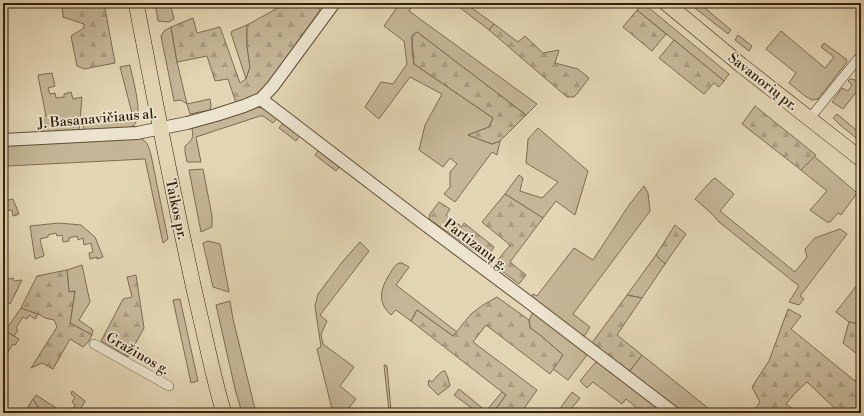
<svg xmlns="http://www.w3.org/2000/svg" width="864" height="416" viewBox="0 0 864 416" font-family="'Libre Bodoni',serif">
	<defs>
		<pattern id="forest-firs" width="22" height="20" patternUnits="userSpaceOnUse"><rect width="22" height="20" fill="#c4b697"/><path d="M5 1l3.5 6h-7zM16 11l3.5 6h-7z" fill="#a99c81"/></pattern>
	</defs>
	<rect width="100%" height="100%" fill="#e2d5b3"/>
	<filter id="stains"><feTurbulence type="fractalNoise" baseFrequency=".005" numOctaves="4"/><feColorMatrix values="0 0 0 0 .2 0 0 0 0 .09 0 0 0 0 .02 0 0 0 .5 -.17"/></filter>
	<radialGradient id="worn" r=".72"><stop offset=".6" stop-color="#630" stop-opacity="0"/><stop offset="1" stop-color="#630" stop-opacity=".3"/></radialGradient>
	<path fill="#c4b697" stroke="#7c6c52" d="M155 3H170L174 19 169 22 158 21Z
		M400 3H414L409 11 537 104 526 115 417 32 412 36V51L414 64 493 118 489 127 468 135 492 144 500 141 497 155 492 152 455 202 444 194 450 187V172L457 164 450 158 443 167 419 150 425 125 442 94 410 77 379 119 365 107 381 82 393 84 407 64 404 41 384 26Z
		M454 3H465L494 24 489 30Z
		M643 3 729 74 724 81 637 10Z
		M693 3H699L731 30 728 34 691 5Z
		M247 25V46L250 67 246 79 231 33 232 31Z
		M171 27 177 62 187 104 210 99 211 106 210 110 190 114 187 104 181 100 174 101 161 36 164 31Z
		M781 31 825 68 834 57 821 47 824 43 846 59 847 62 818 99 812 100 805 96 789 83 796 73 766 49Z
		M738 35 752 46 749 51 735 40Z
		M130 65C132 78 145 117 133 126 127 131 93 131 83 131L84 121 133 117 120 67Z
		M52 73 55 86 48 88 50 94 55 93 56 98 64 97V94L71 92 73 99 82 97 79 131 41 133 38 117 46 116 38 76V75Z
		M850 79 855 80 861 86 843 109 832 102 842 88 848 91 852 85 848 81Z
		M256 107 262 108 278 118 273 123 263 116H260L196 137 201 162H187L185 152V146C192 140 194 138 192 129L193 128Z
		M837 114 861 134V142L839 124 833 118Z
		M284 122 300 135 296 141 279 128Z
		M538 128 588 171 575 215 556 201 543 218 505 194 519 175 523 178 520 191 542 198 558 182 526 163 528 139Z
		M132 137C146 139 147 141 151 155L168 239 163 243 145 159 8 166 5 155V145Z
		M319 150 340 166 336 171 315 155Z
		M814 156 857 193 841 215 838 213 830 222H827L810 210 827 191 801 170Z
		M203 169 212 216V227L201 232 189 170Z
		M715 178 734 194 720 211 795 272 807 257 805 249 815 238 840 229 847 234 800 296 804 299 799 305 789 302 799 286 719 222 711 213 695 199 712 180Z
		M644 186 648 193 650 211 573 314 590 327 585 335 583 336 531 298 533 294 537 296 574 248 593 260 629 205Z
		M59 223 81 225 95 237 103 257 97 259V257L90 259 89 253 93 252 91 243 84 245 83 238 78 240 77 236 69 238V241L63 242 62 235 57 236 56 233 48 235V237L40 239 44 256 35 259 30 226Z
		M208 241 220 244 229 292 213 287 203 243Z
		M360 242 369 251 320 315 327 321 321 334 323 344 354 367 340 386 356 399 345 413H333L317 349 321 347 315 306 318 294 343 261Z
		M656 255 665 264 642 298 627 295Z
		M399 263H402L409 267 396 285 457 332 453 336 417 310 411 321 396 310 391 315C389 313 387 311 385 308 377 297 384 282 391 272 393 268 395 265 399 263Z
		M82 265 90 302 79 320 93 330 92 335 70 323 75 291 69 292 67 270Z
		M861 280V324L849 322 836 312Z
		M180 299 198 381 191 383 173 300Z
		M230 301 233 319 256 413H242L235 389 216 305Z
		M21 308 38 314 35 319 29 315 27 319 23 317 16 328 18 330 14 336 4 330 10 324Z
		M533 312 587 351V355L568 380 553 369 563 355 540 335 530 328 529 320Z
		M642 355 714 413H682L629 372Z
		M599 361 661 410V413H643L626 399 622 404 593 382 587 388 580 381 595 363Z
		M384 365H385L387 366 391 410 389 411Z
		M459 389 486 411 502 392 506 395 493 413H470L473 409 454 395Z
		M72 391 85 401 78 413H71L75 405 72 402 75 397 71 394Z
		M36 395 64 413H42L33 399Z"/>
	<path fill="url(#forest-firs)" stroke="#7c6c52" d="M69 3H104L115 63 84 69 77 66 71 36 84 28V24L63 17 62 4Z
		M287 3H313L320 10 269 82 257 95 236 103 228 79 215 81 207 56 177 62 171 27 193 18 197 33 220 27 240 83 246 79 250 67 247 46V25Z
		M637 10 666 34 652 51 623 27Z
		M494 24 518 42 525 36 543 53 559 50 555 63 578 69 589 78 577 94 574 97H567L489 30Z
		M417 32 526 115 500 141 492 144 468 135 489 127 493 118 414 64 412 36Z
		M674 40 724 81 719 87 714 83 704 94 659 58Z
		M755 106 816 155 801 170 742 124Z
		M505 194 543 218 510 262 526 275 519 284 494 265 510 245 482 222Z
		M13 199 19 214 17 215 13 216 12 210 3 211V201Z
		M439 202 450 209 446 215 462 227 464 223 494 247 486 259 429 219 430 214Z
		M675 225 686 234 665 264 656 255Z
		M67 270 69 292 75 291 70 323 92 335 88 342 83 347 70 339 53 369 42 363 31 368 57 327 54 320 45 318 38 314 21 308 37 276Z
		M3 273H4L5 280 13 278 14 281 22 280 10 304 3 299Z
		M136 275 144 328 128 357 101 341 123 299 132 297 127 277Z
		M627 295 642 298 617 335 642 355 629 372 592 343Z
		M497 297 529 320 530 328 540 335 563 355 550 374 486 325 473 342 537 390 521 413H493L506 395 411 321 417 310 453 336 471 314 483 305Z
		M788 309 801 316 791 329 855 381 861 374V413H840L807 382 796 392 786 404 798 413H752L760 402 752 387 769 361Z
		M849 322 861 324V357L843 343Z
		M3 330H4L19 339 15 345 13 344 6 355 3 354Z
		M443 371H445L448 378 450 386 438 395 428 385 429 380 432 382 438 375Z
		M572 392 580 398 568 413 561 407Z
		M33 399 42 413H24Z"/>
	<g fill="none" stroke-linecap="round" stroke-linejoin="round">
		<g stroke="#5f4e36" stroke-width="10">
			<path id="minor" d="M810 118 861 55
				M94 344 169 386"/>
		</g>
		<g stroke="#5f4e36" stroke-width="14">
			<path id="tertiary" d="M261 99 419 220 526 300 674 413
				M3 140 137 133 187 123 216 115 244 106 261 99 273 86 334 3"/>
		</g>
		<g stroke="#33210c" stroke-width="16">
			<path id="primary" d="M136 3C157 110 177 218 202 324 209 354 215 384 224 413
				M666 3 741 65 861 159"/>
		</g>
		<use href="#minor" stroke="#ece4ce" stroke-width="9"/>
		<use href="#tertiary" stroke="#ece4ce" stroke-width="12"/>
		<use href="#primary" stroke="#e2d5b3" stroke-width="15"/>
	</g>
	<g text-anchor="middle" stroke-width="3.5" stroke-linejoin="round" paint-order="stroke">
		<g font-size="14" fill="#33210c" stroke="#ece4ce">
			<text transform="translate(763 81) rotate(38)" y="5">Savanorių pr.</text>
			<text transform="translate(97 118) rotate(-5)" y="5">J. Basanavičiaus al.</text>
			<text transform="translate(177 209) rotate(78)" y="5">Taikos pr.</text>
			<text transform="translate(476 244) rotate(37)" y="5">Partizanų g.</text>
			<text transform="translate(138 353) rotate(30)" y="5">Gražinos g.</text>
		</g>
	</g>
	<rect width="864" height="416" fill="none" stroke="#e2d5b3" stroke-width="16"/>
	<rect x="4" y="4" width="856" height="408" fill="none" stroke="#33210c" stroke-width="2"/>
	<rect x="8" y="8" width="848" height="400" fill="none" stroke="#33210c"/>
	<rect width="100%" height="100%" filter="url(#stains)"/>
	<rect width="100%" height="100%" fill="url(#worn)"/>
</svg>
